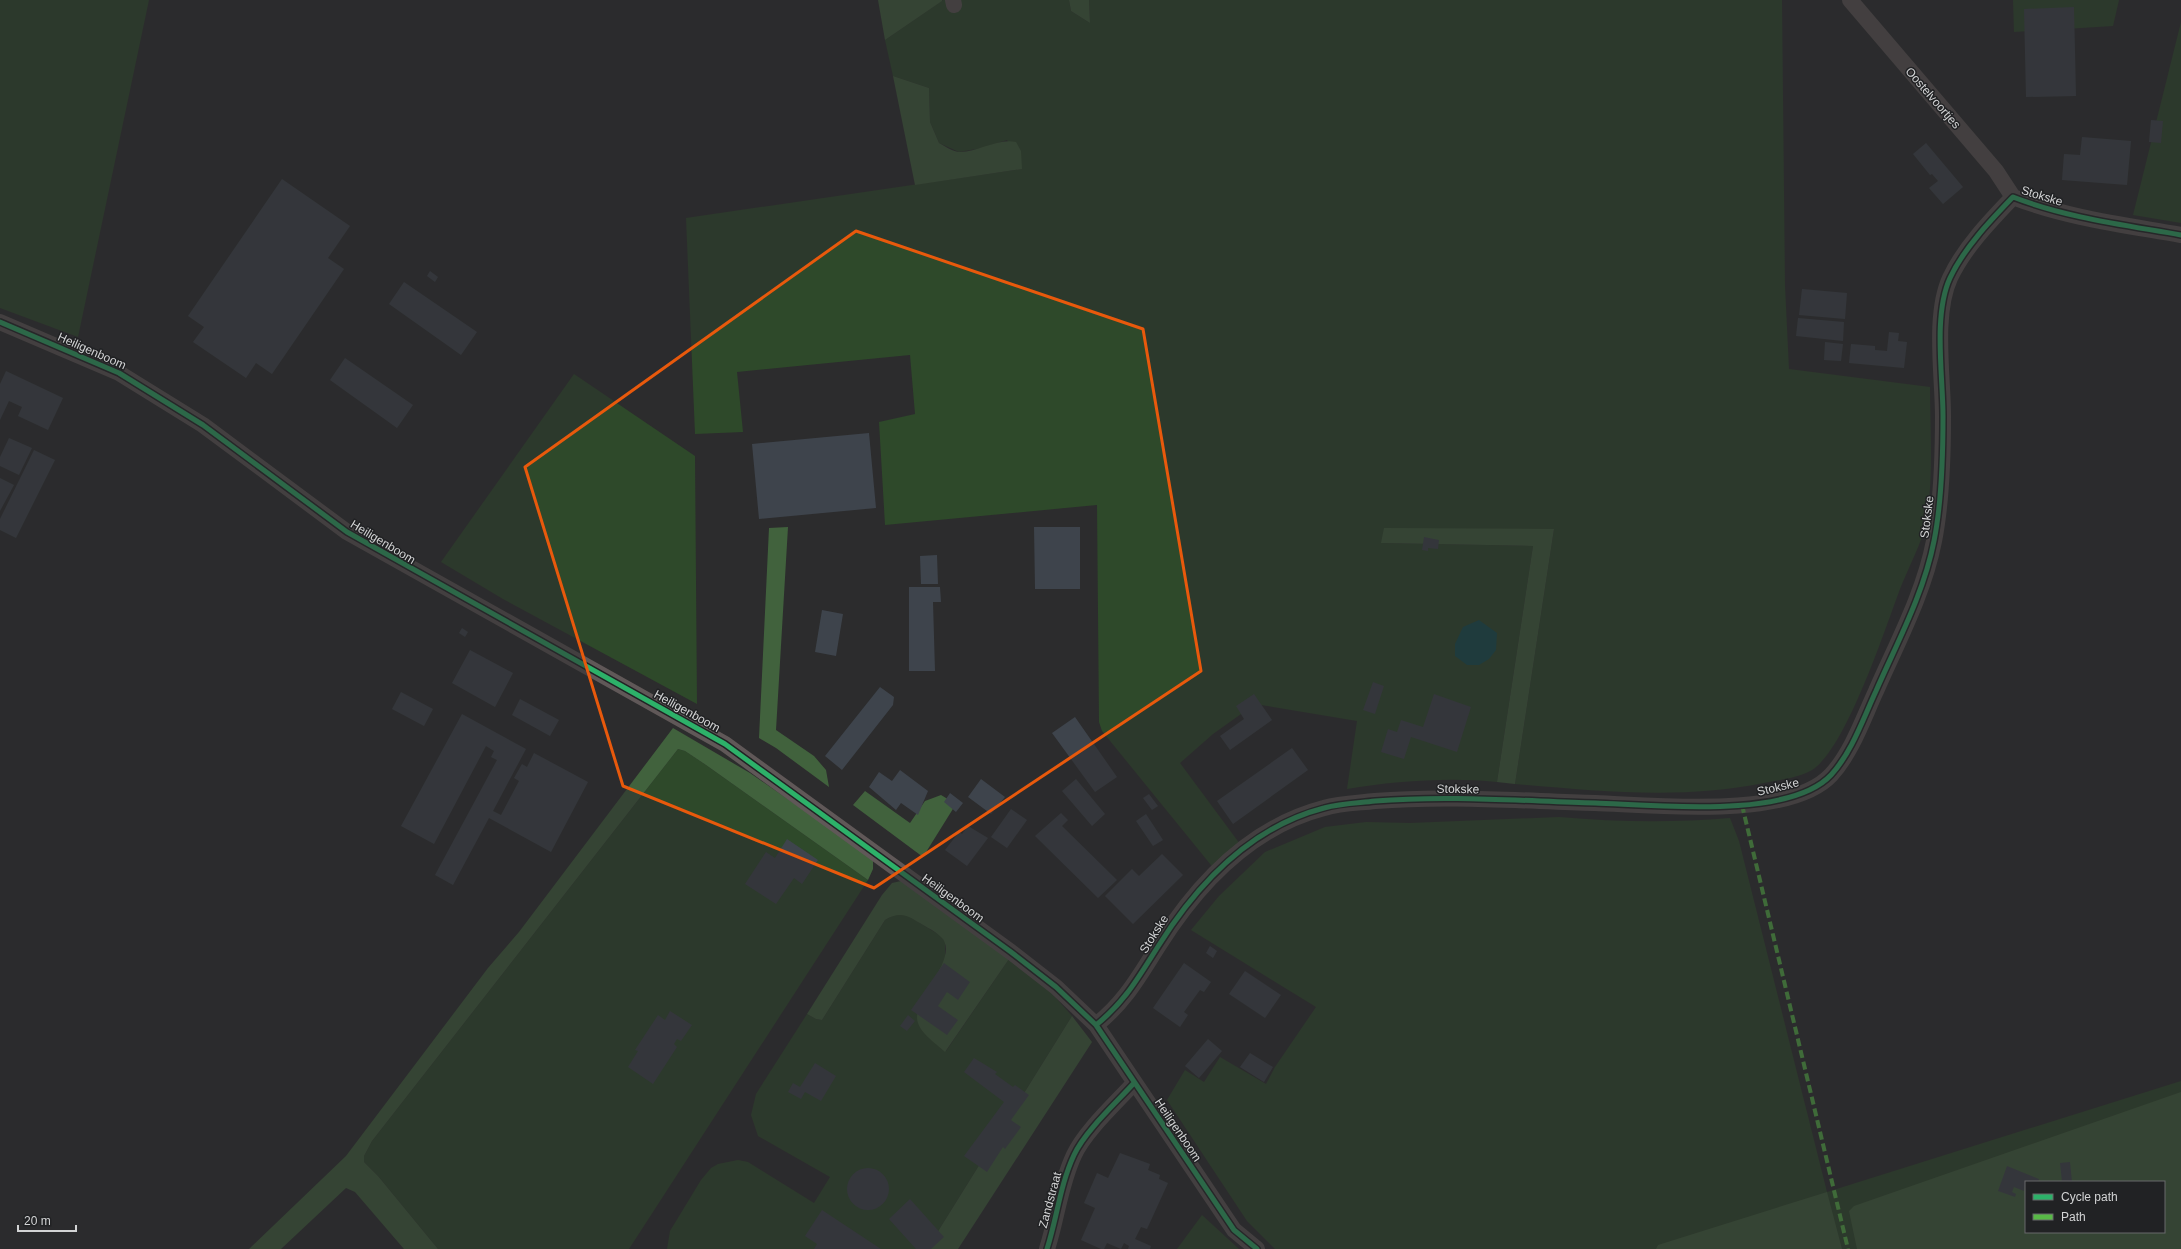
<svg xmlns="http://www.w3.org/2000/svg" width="2181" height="1249" viewBox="0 0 2181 1249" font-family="Helvetica,sans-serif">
	<rect width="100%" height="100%" fill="#2c2c2d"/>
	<path fill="#2e492a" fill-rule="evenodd" d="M0 0H149L78 337 0 308Z
		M943 0H1069L1071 11 1090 23 1089 0H1782L1785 286 1789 369 1930 387C1930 430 1934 480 1926 522 1922 543 1908 568 1900 589 1885 629 1846 749 1812 770 1798 778 1779 780 1764 783 1679 800 1599 791 1515 784L1554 529 1382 543 1533 546 1497 782C1450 777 1394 781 1347 789L1357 721 1255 704 1213 734 1180 763 1240 844 1215 870 1102 731 1099 722 1097 505 885 525 879 422 915 414 910 355 737 372 743 432 695 434 686 218 1021 169 1007 140 982 148 959 152 939 143 930 122 929 88 893 76 885 40Z
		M2013 0H2119L2113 26 2014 32Z
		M2181 22V223L2133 215Z
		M574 374 695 456 697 704 503 599 441 562Z
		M678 749 685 751 706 765 868 880 629 1249H438L378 1176 364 1162V1156L372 1141Z
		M1559 817C1616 822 1673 823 1730 818L1739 841 1827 1192 2181 1081V1249H1275L1247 1221 1167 1100 1185 1070 1204 1082 1220 1057 1266 1084 1275 1067 1316 1007 1191 930 1219 896 1265 852 1325 827 1366 822 1410 823ZM2026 1182H2164V1232H2026Z
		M894 915H907L941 936 945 942V960L939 972 946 1051 1009 959 1049 990 1072 1016 927 1249H667L670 1231 701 1180 711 1168 718 1164 738 1160 748 1162 814 1203 830 1177 758 1136 751 1115 756 1094 807 1014 816 1019 822 1020 885 920Z
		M1202 1215 1239 1249H1177Z"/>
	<path fill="#41623d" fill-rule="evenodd" d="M878 0H942V1L885 40Z
		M1069 0H1089L1090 23 1071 11Z
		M893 76 929 88 930 122 939 143C945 146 953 152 960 152 979 152 997 138 1016 142L1021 151 1022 169 915 185Z
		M788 527 776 730 814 756 826 770 829 787 776 748 759 738 769 528Z
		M1384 528 1554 529 1515 784 1497 782 1533 546 1381 543Z
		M673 728 750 773 873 858V869L868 880 706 765 685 751 678 749 372 1141 364 1156V1162L378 1176 438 1249H404L355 1192 346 1188 281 1249H249L346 1156 488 968 519 932Z
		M865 791 910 823 925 801 941 795 956 804 923 857 853 805Z
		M901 881 1009 959 945 1052C936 1043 917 1032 917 1017 918 995 960 955 941 937 934 930 922 925 913 919 903 913 895 914 885 920L822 1020 816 1019 807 1014 882 895 892 883Z
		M1072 1016 1092 1042 958 1249H927Z
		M2181 1092V1249H1857L1849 1211 1854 1206ZM2026 1182H2164V1232H2026Z
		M1827 1192 1842 1249H1656L1658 1245Z"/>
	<path fill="#104f51" d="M1479 620 1497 633 1496 650 1489 659 1479 665H1467L1455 656V644L1463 627Z"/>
	<path fill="#3e444c" d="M2074 7 2076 96 2026 97 2024 9Z
		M2151 120 2163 121 2161 143 2149 142Z
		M2082 137 2131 141 2127 185 2062 180 2064 154 2080 155Z
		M1926 143 1963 187 1943 204 1929 188 1938 181 1932 174 1930 175 1913 154Z
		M282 179 350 226 328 258 344 269 272 374 256 363 246 378 193 342 204 327 188 316Z
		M430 271 438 277 435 282 427 276Z
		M404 282 477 332 461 355 389 304Z
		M1802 289 1847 293 1845 319 1799 315Z
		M1798 318 1844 322 1843 341 1796 336Z
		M1889 332 1899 333 1898 341 1907 342 1904 368 1849 363 1851 344 1875 346V350L1887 351Z
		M1825 342 1843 344 1841 361 1824 360Z
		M345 358 413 405 397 428 330 380Z
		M6 371 63 398 48 430 18 416 22 407 9 401 0 420V384Z
		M869 433 876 508 759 519 752 444Z
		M9 438 32 448 19 475 0 466V457Z
		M34 450 55 460 16 538 0 530V519Z
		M0 478 14 485 0 511Z
		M1034 527H1080V589H1035Z
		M1424 537 1439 540 1438 549 1428 548V551L1422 550Z
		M937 555 938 584H921L920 556Z
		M909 587H940L941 602H933L935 671H909Z
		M822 610 843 614 836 656 815 652Z
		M462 628 468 632 465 637 459 633Z
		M470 650 513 673 495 707 452 683Z
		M1373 682 1384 686 1375 714 1363 710Z
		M880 687 894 697 893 705 842 770 825 756Z
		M401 692 433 709 424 726 392 709Z
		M1254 694 1272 720 1230 750 1220 736 1244 719 1236 706Z
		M1434 694 1471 707 1457 752 1411 737 1404 759 1381 752 1388 729 1397 732 1401 720 1423 727Z
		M520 699 559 720 550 736 512 715Z
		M462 714 526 749 493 811 501 815 519 781 514 778 522 764 527 767 534 753 588 782 551 852 489 818 453 885 435 875 497 760 491 757 494 751 486 746 434 844 401 826Z
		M1075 717 1117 777 1095 792 1052 733Z
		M1292 748 1308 770 1233 824 1217 801Z
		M900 770 928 791 918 815 901 803 896 810 869 787 879 772 892 781Z
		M981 779 1005 797 991 814 968 797Z
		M1076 779 1105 814 1092 826 1062 791Z
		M950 793 963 803 956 812 944 802Z
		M1149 794 1158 806 1152 810 1143 798Z
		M1011 809 1027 820 1007 848 991 837Z
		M1061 813 1068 820 1062 826 1117 880 1098 898 1035 836Z
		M1146 814 1163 840 1153 846 1136 821Z
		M968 826 988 838 967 866 945 850 959 832 962 834Z
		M787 839 818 860 802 884 794 878 776 904 745 884 766 852 775 858Z
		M1162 854 1183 875 1133 924 1105 896 1132 869 1139 876Z
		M1210 946 1217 951 1213 958 1206 953Z
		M944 963 970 982 958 1000 947 992 938 1006 958 1020 947 1035 911 1010Z
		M1184 963 1211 982 1204 992 1200 990 1184 1012 1188 1015 1180 1027 1153 1008Z
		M1245 971 1281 995 1265 1018 1229 994Z
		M670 1011 692 1025 681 1041 677 1039 674 1044 677 1047 653 1084 628 1067 638 1051 635 1050 658 1015 665 1020Z
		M908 1015 915 1021 907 1031 900 1026Z
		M1208 1039 1222 1051 1199 1078 1185 1066Z
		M1250 1053 1273 1067 1264 1082 1240 1067Z
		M974 1058 997 1072 995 1074 1013 1087 1015 1085 1029 1095 1011 1120 1021 1127 1005 1149 1003 1147 987 1172 964 1156 1004 1102 964 1072Z
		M815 1063 836 1076 821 1101 805 1092 801 1099 788 1092 793 1083 800 1087Z
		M1120 1153 1150 1164 1148 1170 1160 1175 1159 1179 1168 1183 1147 1229 1141 1227 1135 1239 1151 1246 1150 1249H1128L1129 1246 1124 1243 1121 1249 1107 1243 1104 1249H1101L1081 1240 1095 1208 1084 1203 1097 1173 1108 1178Z
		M2070 1162 2072 1182H2062L2060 1163Z
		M2007 1166 2039 1179 2038 1182H2026L2024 1191 2014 1187 2012 1192 2016 1194 2015 1197 1998 1191Z
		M847 1189a21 21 0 1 1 42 0a21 21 0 1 1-42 0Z
		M910 1199 944 1237 931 1249H916L889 1219Z
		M822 1210 881 1249H814L817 1244 805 1236Z"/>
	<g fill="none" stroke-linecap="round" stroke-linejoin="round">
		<path stroke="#605858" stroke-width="16" d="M953 0 954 5
			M1850 0 1996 171 2013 197
			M0 322 119 373 203 425 347 532 725 744 1011 952 1056 987 1096 1025 1234 1230 1257 1249
			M1096 1025C1126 1001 1139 976 1159 945 1198 883 1251 827 1324 808 1341 803 1358 803 1375 801 1448 795 1522 801 1595 803 1653 805 1789 820 1831 775 1852 752 1863 719 1876 691 1897 643 1924 593 1934 541 1942 501 1943 457 1943 416 1943 376 1933 315 1950 278 1964 248 1990 221 2013 197 2067 218 2125 225 2181 235
			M1047 1249C1057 1218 1060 1185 1074 1155 1085 1131 1116 1103 1134 1083"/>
		<path stroke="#58b947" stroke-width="4" stroke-dasharray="8 4" stroke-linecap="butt" d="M1742 805 1848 1249"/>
		<g stroke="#212224" stroke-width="8">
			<path id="cycleway" d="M0 322 119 373 203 425 347 532 725 744 1011 952 1056 987 1096 1025 1234 1230 1257 1249
				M1096 1025C1126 1001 1139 976 1159 945 1198 883 1251 827 1324 808 1341 803 1358 803 1375 801 1448 795 1522 801 1595 803 1653 805 1789 820 1831 775 1852 752 1863 719 1876 691 1897 643 1924 593 1934 541 1942 501 1943 457 1943 416 1943 376 1933 315 1950 278 1964 248 1990 221 2013 197 2067 218 2125 225 2181 235
				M1047 1249C1057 1218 1060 1185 1074 1155 1085 1131 1116 1103 1134 1083"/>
		</g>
		<use href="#cycleway" stroke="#2db169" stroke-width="5"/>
	</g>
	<path d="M0 0H2181V1249H0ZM856 231 1143 329 1201 671 874 888 623 786 525 467Z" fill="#2c2c2d" fill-opacity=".55" fill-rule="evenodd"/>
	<path fill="none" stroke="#e8590c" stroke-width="3" stroke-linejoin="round" d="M856 231 1143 329 1201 671 874 888 623 786 525 467Z"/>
	<g text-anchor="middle" stroke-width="3" stroke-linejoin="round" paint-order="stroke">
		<g font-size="12" fill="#d3d4d5" stroke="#212224">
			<text transform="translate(1933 98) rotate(49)" y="4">Oostelvoortjes</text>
			<text transform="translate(2042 196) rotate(17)" y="4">Stokske</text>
			<text transform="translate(92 351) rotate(24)" y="4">Heiligenboom</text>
			<text transform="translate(1927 517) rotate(-83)" y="4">Stokske</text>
			<text transform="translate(383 542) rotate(31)" y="4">Heiligenboom</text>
			<text transform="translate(687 711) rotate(29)" y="4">Heiligenboom</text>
			<text transform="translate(1778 787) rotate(-13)" y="4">Stokske</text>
			<text transform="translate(1458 789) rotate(1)" y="4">Stokske</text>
			<text transform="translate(953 898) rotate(36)" y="4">Heiligenboom</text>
			<text transform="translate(1154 934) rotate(-58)" y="4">Stokske</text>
			<text transform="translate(1178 1130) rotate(56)" y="4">Heiligenboom</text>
			<text transform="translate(1050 1200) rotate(-75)" y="4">Zandstraat</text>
		</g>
	</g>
	<rect x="2025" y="1181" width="140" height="52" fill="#212224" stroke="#68696b"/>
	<rect x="2033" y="1194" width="20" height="6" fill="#2db169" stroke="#68696b"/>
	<text x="2061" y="1201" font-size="12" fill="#d3d4d5">Cycle path</text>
	<rect x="2033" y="1214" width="20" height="6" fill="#58b947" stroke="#68696b"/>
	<text x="2061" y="1221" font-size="12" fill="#d3d4d5">Path</text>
	<path d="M18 1225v6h58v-6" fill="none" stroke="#d3d4d5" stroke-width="2"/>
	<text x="24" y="1225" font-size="12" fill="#d3d4d5" stroke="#212224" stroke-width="3" paint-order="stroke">20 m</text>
</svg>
